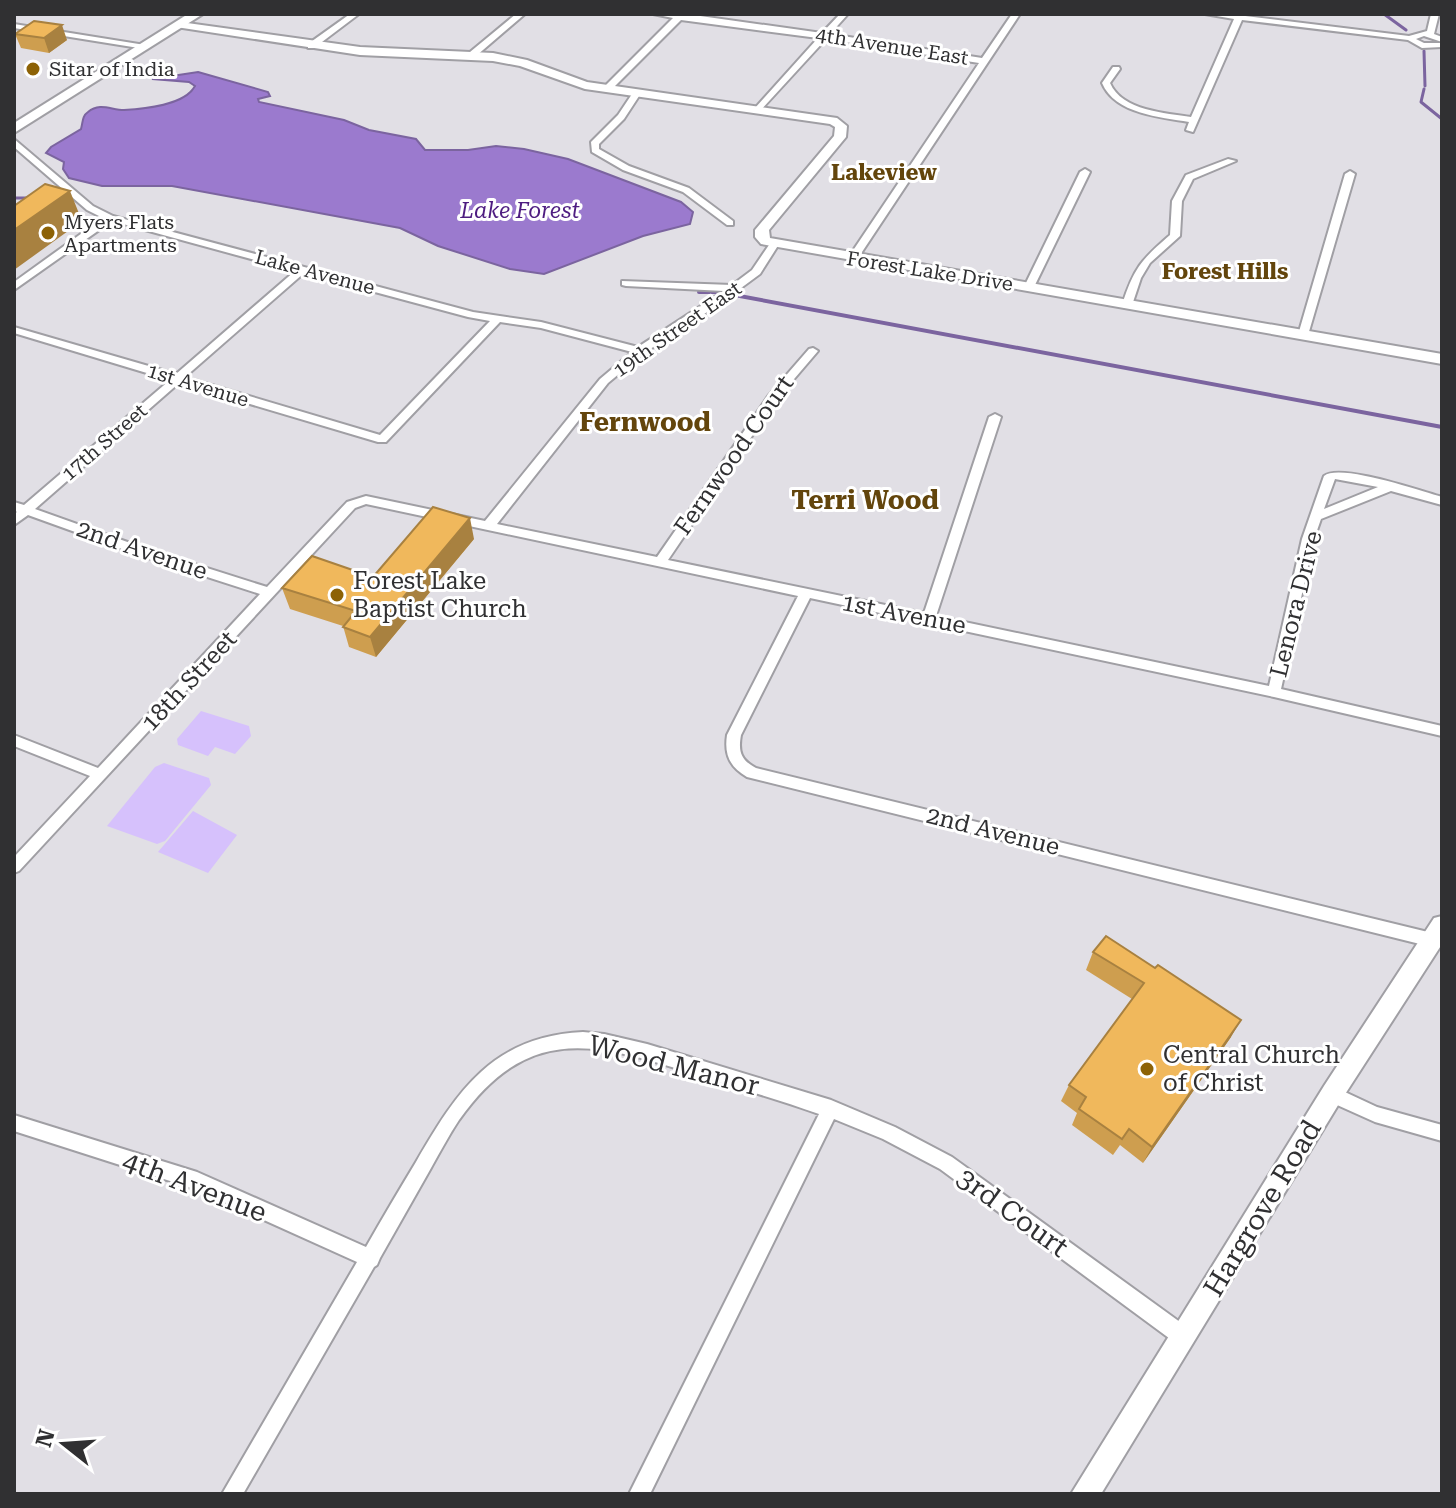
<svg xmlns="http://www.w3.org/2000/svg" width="1456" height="1508" viewBox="0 0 1456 1508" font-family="'Roboto Serif',serif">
	<rect width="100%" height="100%" fill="#e1dfe5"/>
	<path fill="#d6c1fc" d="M201 711 249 726 251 736 235 754 215 747 208 756 178 745 177 739Z
		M164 763 209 778 211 785 165 841 157 844 107 826 155 767Z
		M193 811 237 835 208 873 158 852Z"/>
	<path fill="#9b7ace" stroke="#7b649f" stroke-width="2" d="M198 72 268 92 270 96 258 99 259 102 344 120 369 130 416 139 425 150H468L496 146 524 149 568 159 681 202 693 212 690 224 643 236 544 274 510 269 438 246 400 228 172 186H102L69 178 63 169 64 162 46 153 51 147 81 129C83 122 82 116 88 112 100 102 111 110 124 110 144 109 185 105 195 86L189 82 152 79Z"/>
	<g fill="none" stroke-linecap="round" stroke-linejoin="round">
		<path stroke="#7b649f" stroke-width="3" d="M1384 14 1406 30
			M1424 51 1425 86
			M1424 89 1421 102 1442 119
			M14 198H29"/>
		<path stroke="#7b649f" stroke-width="4" d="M699 292H718L1442 427"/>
		<g stroke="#a09fa4" stroke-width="4">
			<path id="street" d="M350 14H359L314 48H308V44Z
				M516 14H525L476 56H470V52Z
				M653 14H686L822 33 840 14H848L830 34 982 58 1012 14H1020L858 258 853 261 848 258 979 63 826 39 758 113 754 110 755 108 818 38 681 20 610 91H604V87L673 18Z
				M1205 14H1229L1409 36 1427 31 1431 14H1439L1434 34 1442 37V42L1424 36 1416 39 1424 43H1442V47L1422 48 1408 40 1242 20 1193 132 1186 130 1189 122C1160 117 1115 114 1102 83L1113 67H1119L1120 69 1110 83C1122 111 1166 113 1191 117L1234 19Z
				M14 24 145 45 149 47 145 49 14 28Z
				M637 90 641 93 624 119 599 144V149L629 166 689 188 733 221V225H727L683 192 623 170 592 152 591 142 618 115 634 91Z
				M14 139 93 206 113 216 473 312 541 322 638 347 724 291 626 286 622 285V281L732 285 752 270 771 242H777L779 244 760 274 718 305 644 353 608 383 497 524 657 557 769 395 809 349 813 348 818 351 777 399 668 560 924 613 989 417 995 414 1001 417 936 616 1269 686 1302 539 1324 476C1340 463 1420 491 1442 497V505L1391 491 1321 519 1314 539 1281 689 1442 726V736L1274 697 810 598 741 735C738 752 741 760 756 768L1432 933 1437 935 1440 940 1437 945 1432 947 747 777C730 767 724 755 727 735L798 596 366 504 355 508 19 871 14 873V857L90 776 14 746V735L98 768 260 594 139 555 28 515 14 525V514L17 512 14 510V502L24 505 170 380 14 333V327L176 374 295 271 112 221 14 290V282L103 218 87 210 14 147ZM304 273 468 317 490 321 380 435 185 377ZM500 322 541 328 632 352 600 379 485 521 366 496 347 502 267 587 147 549 35 509 179 383 378 442H386ZM1335 479 1378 487 1324 509Z
				M1228 159 1236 161 1193 179 1182 201 1180 236 1150 263 1141 278 1132 305 1127 308 1123 307 1122 305C1134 268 1141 260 1170 235L1172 201 1186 175Z
				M1085 169 1090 172 1034 287 1025 289 1024 287 1080 172Z
				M1350 171 1355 174 1308 335 1303 338 1299 337 1298 335 1345 174Z
				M583 1032 604 1034 647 1044 831 1100 895 1127 952 1157 1191 1330 1193 1337 1191 1344 1184 1346 1177 1344 940 1169 883 1139 834 1119 650 1494H629L819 1114C777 1099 734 1087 691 1073 594 1042 527 1024 459 1120 449 1135 440 1152 431 1168 414 1198 397 1228 380 1258L377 1265 374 1267 243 1494H222L357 1262 195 1189 14 1131V1115L197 1172 366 1247C382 1219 399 1190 416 1162 457 1091 493 1036 583 1032Z
				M1332 1086 1377 1107 1442 1125V1141L1375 1122 1326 1100 1324 1094 1326 1088Z"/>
		</g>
		<g stroke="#a09fa4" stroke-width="4">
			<path id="secondary" d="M180 22 360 47 493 53 527 60 587 82 837 118 847 126 846 137 769 230 770 238 1442 354V364L761 244 755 237V230L834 136 835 127 830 124 585 89 520 66 493 61 360 55 176 27 174 25Z
				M1442 916V944L1340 1102 1101 1494H1071L1324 1086 1434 918Z"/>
		</g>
		<g stroke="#a09fa4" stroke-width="4">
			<path id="primary" d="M188 14H203L14 133V123Z"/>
		</g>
		<use href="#street" fill="#fff" fill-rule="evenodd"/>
		<use href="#secondary" fill="#fff" fill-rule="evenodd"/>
		<use href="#primary" fill="#fff" fill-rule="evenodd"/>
	</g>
	<path fill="#ce9e4f" d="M15 34 67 40 49 53 21 48Z
		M474 539 376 657 349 647 343 626 290 609 282 588 373 577Z
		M1093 952 1231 1037 1143 1163 1120 1145 1113 1155 1072 1125 1077 1113 1061 1101 1069 1085 1132 999 1086 970Z"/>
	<path fill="#a88140" d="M62 25 67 40 49 53 44 38Z
		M70 191 82 221 14 270V230Z
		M470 518 474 539 376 657 370 637Z
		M1241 1020 1231 1037 1143 1163 1152 1147Z"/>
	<path fill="#f0b85c" stroke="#a88140" stroke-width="2" d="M34 21 62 25 44 38 15 34Z
		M45 184 70 191 14 230V206Z
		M433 507 470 518 370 637 343 627 356 611 282 588 312 556 373 577Z
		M1106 936 1155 968 1158 965 1241 1020 1152 1147 1129 1129 1122 1139 1079 1109 1086 1097 1069 1085 1144 983 1093 952Z"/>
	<g fill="#8d6206" stroke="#fff" stroke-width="3">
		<circle cx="33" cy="69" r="8"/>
		<circle cx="48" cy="233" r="8"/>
		<circle cx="337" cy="595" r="8"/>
		<circle cx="1147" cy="1069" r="8"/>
	</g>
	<g text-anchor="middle" stroke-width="6" stroke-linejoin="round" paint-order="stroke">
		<g font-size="20" fill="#303032" stroke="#fff">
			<text transform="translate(892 46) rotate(9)" y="7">4th Avenue East</text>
			<text transform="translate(930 271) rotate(9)" y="7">Forest Lake Drive</text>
			<text transform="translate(315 272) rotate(15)" y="7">Lake Avenue</text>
			<text transform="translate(677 329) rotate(-35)" y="7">19th Street East</text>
			<text transform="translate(198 385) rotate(17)" y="7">1st Avenue</text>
			<text transform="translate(104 442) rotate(-41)" y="7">17th Street</text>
		</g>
		<g font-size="20" fill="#303032" stroke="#fff" text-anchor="start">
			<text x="49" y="76">Sitar of India</text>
			<text x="64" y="229">Myers Flats<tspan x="64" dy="23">Apartments</tspan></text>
		</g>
		<g font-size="22" font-weight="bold" fill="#63450c" stroke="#fff">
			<text x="884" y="180">Lakeview</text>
			<text x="1225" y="279">Forest Hills</text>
		</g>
		<g font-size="22" font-style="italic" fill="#4e1d81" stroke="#fff">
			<text x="520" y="218">Lake Forest</text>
		</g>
		<g font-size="24" fill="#303032" stroke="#fff">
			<text transform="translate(734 455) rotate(-55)" y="8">Fernwood Court</text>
			<text transform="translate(142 550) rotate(19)" y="8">2nd Avenue</text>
			<text transform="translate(1296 604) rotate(-76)" y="8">Lenora Drive</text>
			<text transform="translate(904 614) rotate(11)" y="8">1st Avenue</text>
			<text transform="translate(189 681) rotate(-47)" y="8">18th Street</text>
			<text transform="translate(993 831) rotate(14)" y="8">2nd Avenue</text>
		</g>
		<g font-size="24" fill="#303032" stroke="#fff" text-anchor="start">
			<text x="353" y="589">Forest Lake<tspan x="353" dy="28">Baptist Church</tspan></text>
			<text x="1163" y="1063">Central Church<tspan x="1163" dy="28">of Christ</tspan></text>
		</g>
		<g font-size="26" font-weight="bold" fill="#63450c" stroke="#fff">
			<text x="645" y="431">Fernwood</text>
			<text x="865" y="509">Terri Wood</text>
		</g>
		<g font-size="28" fill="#303032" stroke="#fff">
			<text transform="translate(674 1065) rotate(14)" y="10">Wood Manor</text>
			<text transform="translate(195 1186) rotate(21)" y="10">4th Avenue</text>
			<text transform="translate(1262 1208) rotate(-59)" y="10">Hargrove Road</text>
			<text transform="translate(1013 1212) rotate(36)" y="10">3rd Court</text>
		</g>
	</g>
	<rect width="1456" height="1508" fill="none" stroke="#303032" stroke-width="32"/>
	<g transform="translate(64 1444) rotate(287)" stroke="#ffffff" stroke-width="6" paint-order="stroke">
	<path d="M0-6L14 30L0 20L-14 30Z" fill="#303032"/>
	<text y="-12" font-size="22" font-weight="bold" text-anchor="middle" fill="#303032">N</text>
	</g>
</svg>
